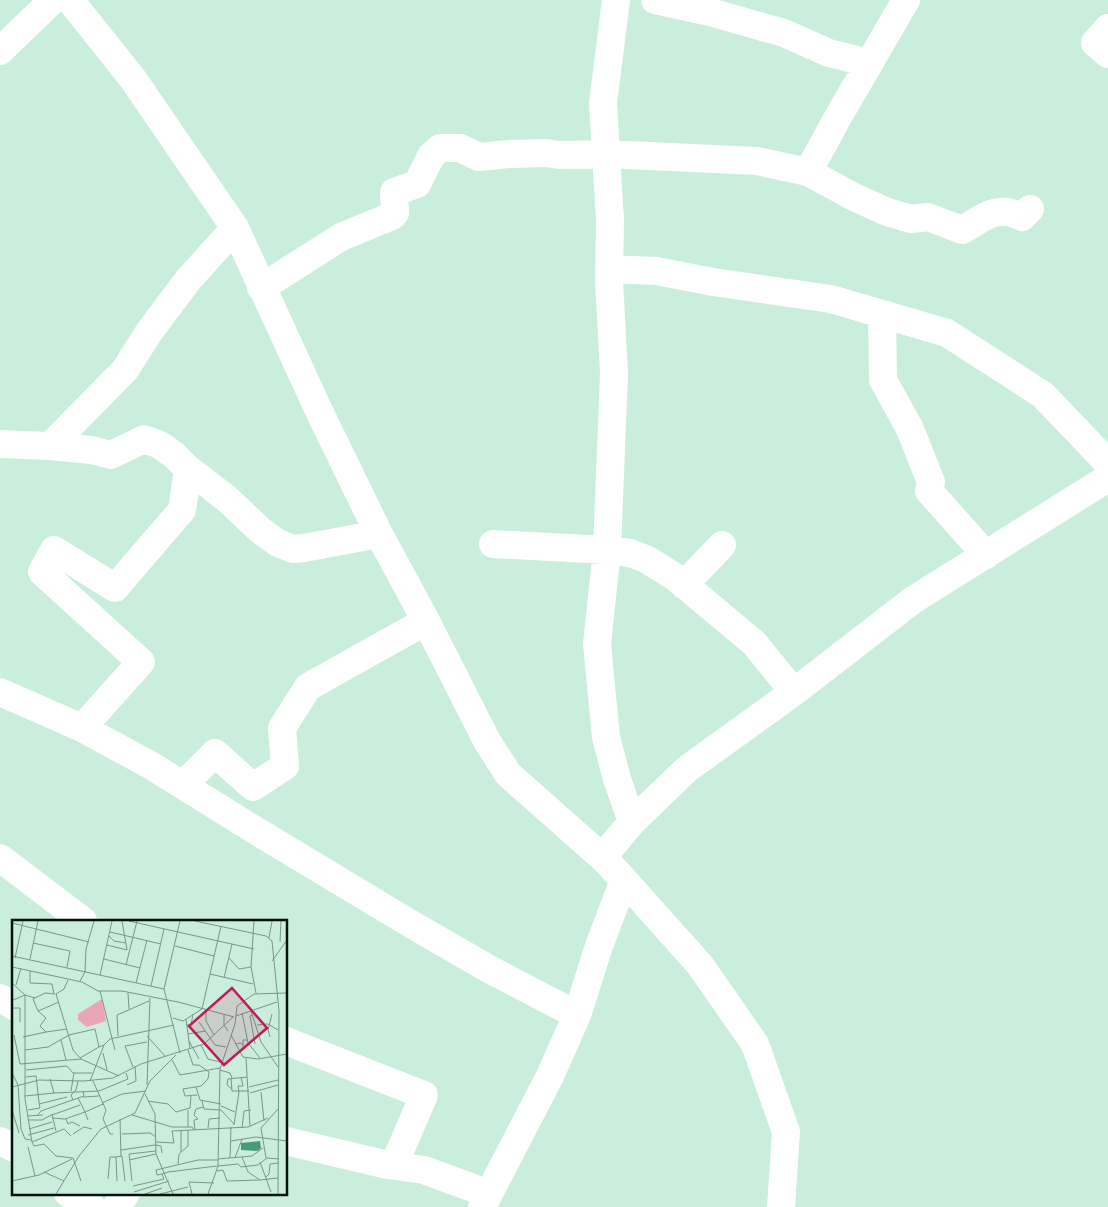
<svg xmlns="http://www.w3.org/2000/svg" width="1108" height="1207" viewBox="0 0 1108 1207" font-family="'Noto Serif',serif">
	<rect width="100%" height="100%" fill="#c9eedb"/>
	<g fill="none" stroke-linecap="round" stroke-linejoin="round">
		<path stroke="#fff" stroke-width="28" d="M70 0 133 79 235 228 320 413 379 534 426 621 487 741 508 774 604 859 624 880 700 965 755 1044 786 1132 781 1207
			M616 0 603 103 610 220 609 280 614 373 607 550 597 644 606 737 617 779 632 822
			M655 0 710 12 784 33 829 53 869 63
			M1108 28 1095 43 1108 54
			M0 51 53 0
			M808 172 838 117 906 0
			M609 269 656 271 713 282 831 299 947 333 1043 395 1108 463
			M261 288 341 237 392 216 395 213 394 192 417 184 431 156 440 148H460L479 157 510 154 546 153 559 155 606 154 757 161 808 172 852 196 887 212 911 219 928 217 962 230C976 223 989 210 1006 212 1011 212 1017 215 1022 217L1030 209
			M882 314 883 380 910 429 931 482 929 491 986 555
			M0 444 50 446 91 450 111 455 144 439 160 445 174 455 188 469 226 498 260 530 278 543 293 549 304 548 379 534
			M50 446 125 370 149 332 188 280 235 228
			M493 544 607 550 630 553 646 559 675 577 754 643 794 692
			M684 585 722 545
			M0 692 82 728 152 766 263 835 411 924 489 969 577 1015
			M82 728 141 662 42 572 54 550 115 588 182 510 188 469
			M183 785 215 753 253 787 285 766 282 728 308 687 426 621
			M0 858 83 921
			M604 859 611 847 632 822 687 769 794 692 913 600 1108 478
			M0 998 14 1006
			M286 1041 424 1095 394 1165
			M0 1141 14 1148
			M286 1141 388 1165 424 1170 489 1194
			M68 1193 92 1207
			M116 1207 126 1193
			M482 1207 550 1076 577 1015 599 946 624 880"/>
	</g>
	<g transform="translate(12 920)">
		<rect width="275" height="275" fill="#c9eedb"/>
		<path d="M90 79 94 101 75 107 66 100V94Z" fill="#eba6b6"/>
		<path d="M248 221 249 228 246 231 229 230V223Z" fill="#4a9977"/>
		<path fill="none" stroke="#7a9688" stroke-width="1" d="M110 1 115 30M117 1 242 29M168 1 152 69 168 133M183 1 254 16 260 21 267 91 266 274M242 1 239 47 244 73M0 3 77 22M98 12 149 24M97 16 102 21 114 23M257 18 260 1M268 22 269 1M21 23 58 31 55 47M95 25 115 30M163 26 202 36M0 36 152 69M3 38 11 1M217 38 227 49 239 47M18 39 26 1M92 39 128 48M260 41 275 20M114 45 125 1M0 47 70 62 86 71H110L166 82 222 97M18 51V63L40 64 42 74M198 54 241 64M88 55 100 1M212 58 220 24M56 60 52 69 44 74 61 130 69 139 107 156M68 61 73 52 74 29 82 1M0 63 13 75 23 78M124 63 135 20M4 65 9 48M139 66 152 9M88 71 103 130M0 73V91M116 73 117 89M21 79 33 73 43 74M1 80 13 75V179L20 222 22 226 32 224 44 236 61 238 69 261M0 88H8V102M26 91 47 82M194 91V101L202 115M239 91 249 122 266 147M230 93 236 123 248 138M212 95V105L216 111M241 95 238 96 243 124M224 96 265 82M161 98 171 101 190 89 209 6M174 99 178 129M187 102 203 125 214 127M174 105H179L181 94M245 105 256 104 266 110M34 112 55 109M176 114 193 111M2 115 8 144 69 139M219 115 231 137 246 139 275 134M106 116 105 95 137 81M135 116 153 136M11 117 34 112 28 106 34 98 26 91 21 79M258 117 256 110 260 94M49 120 54 140M177 121 187 139M223 124 229 123 231 126V120H235M189 125 196 139 216 144M13 130 36 127 57 115 83 109 87 127 92 125M176 130 181 145H187L197 152 196 159 189 166 171 169 173 176 185 175M91 133 95 150M68 138 87 127M234 138 238 206M160 140 168 155 208 148M121 147 113 126 135 122M14 150 55 146 61 153H80M208 150 218 153 220 158M0 153 6 165 9 209 13 219 19 220M14 157 24 156 27 182 28 188 16 190M219 158 220 171H237M38 159 42 173 87 171 116 159 114 153M78 161 92 125 98 119 162 105M81 161 94 190 91 199 98 214H101M115 165 124 161 123 146M135 165 138 78M0 167 27 160 72 161 101 158 129 144 192 124 221 97M184 167 188 180 209 184M237 167 266 160M220 169 215 165 216 159 235 157M59 171 62 153M227 172 226 166H231L229 157M249 172 252 201M238 173 266 165M133 174 143 194 144 234 161 274M13 176 42 173M71 177 87 176M66 178 73 192 91 184M61 180 59 175 64 170 66 161M136 181 156 184 164 192 178 188 179 176M190 181 192 189 209 190 222 204M90 183 110 174 134 171M27 184 55 177M209 186 223 192M0 190 7 213M176 190V207M120 195 160 207H180L182 210M16 196 31 195M25 196 29 191 72 176 71 171M40 198 53 199 73 192 76 200M54 199 56 204 60 202 68 206M108 199 109 236M16 200H30L41 194M222 205 227 172M196 208 197 199 208 198M230 208 232 191 239 190M17 209 40 202M183 210 182 200 186 199 182 195 184 189 191 187M44 211 40 195 68 185M61 214 72 207 80 209M110 214 138 213 144 217M16 215 42 208M219 221 244 217 275 221M20 222 52 209 59 216M144 222 162 223 160 211 236 207 256 198M16 227 23 256M109 230 143 225 149 226 150 233M169 232V210M230 237 236 252 248 260 266 258M218 238 219 207M223 238 230 219M254 238 249 208 266 189M206 239 240 236 251 228M117 240 144 234M248 242 259 272M166 244 167 234 176 226V210M206 246 226 244 229 247 246 245 255 238 267 239M205 251 211 250 215 261 248 260M32 252 52 261M150 254 145 255 144 250 186 240H206M254 257 257 254 258 244 267 243M96 259 98 237H104M0 261 27 255 60 239M105 261 104 237 110 236 113 261M120 261 117 234 144 231M121 266 152 259 150 254 156 252 205 246M122 272 157 261M44 274 67 236 89 209 123 193 138 161 164 135M133 274 150 268M148 274 176 267M180 274 177 262 202 263M196 274 206 246 208 149 223 104 225 86 242 74 275 73"/>
		<path fill="#c2185b" fill-opacity="0.15" stroke="#c2185b" stroke-width="2.5" d="M220 68 255 108 212 145 177 106Z"/>
		<rect width="275" height="275" fill="none" stroke="#04110b" stroke-width="2.5"/>
	</g>
</svg>
